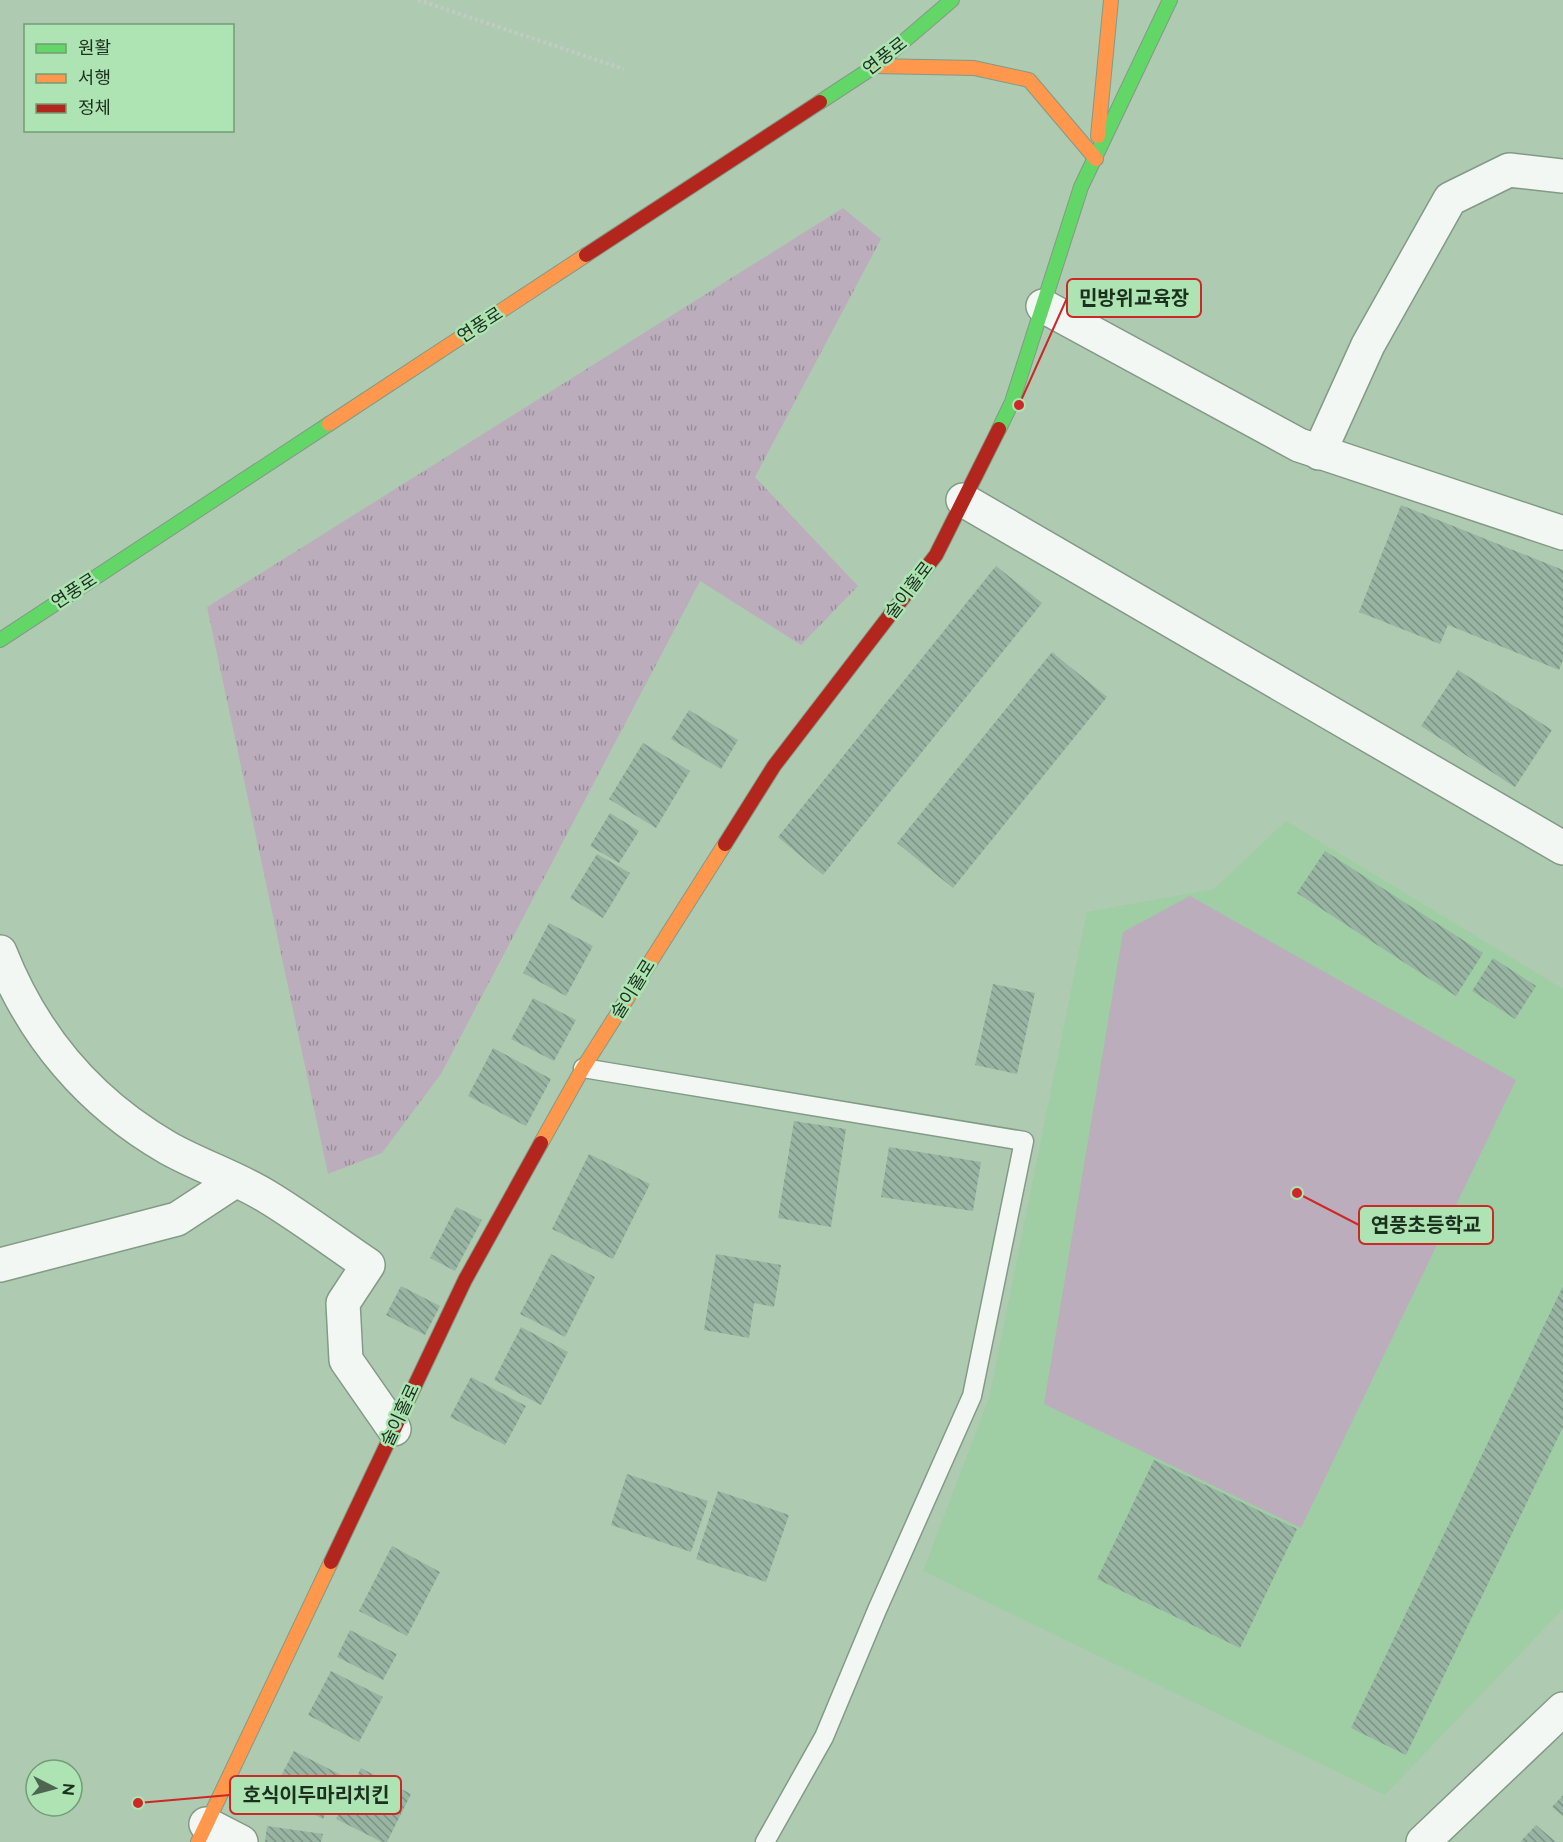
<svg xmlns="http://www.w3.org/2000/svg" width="1563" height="1842" viewBox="0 0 1563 1842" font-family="Raleway,'Noto Sans KR',sans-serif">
	<defs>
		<pattern id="park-tufts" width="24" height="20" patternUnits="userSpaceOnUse" patternTransform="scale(1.5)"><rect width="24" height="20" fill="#bcadbd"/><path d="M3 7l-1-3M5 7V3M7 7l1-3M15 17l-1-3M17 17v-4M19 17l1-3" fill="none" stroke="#988d99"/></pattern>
		<pattern id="building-back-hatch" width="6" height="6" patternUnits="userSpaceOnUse" patternTransform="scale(1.5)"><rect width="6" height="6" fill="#98b4a2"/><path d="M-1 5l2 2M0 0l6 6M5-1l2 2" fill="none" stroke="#7b9383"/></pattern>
	</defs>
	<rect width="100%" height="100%" fill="#aecbb1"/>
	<path fill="#9fcda4" d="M1286 821 1563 989V1609L1385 1795 923 1571 989 1398 1087 912 1214 889Z"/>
	<path fill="#bcadbd" d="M1190 896 1516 1080 1301 1528 1044 1404 1123 932Z"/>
	<path fill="url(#park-tufts)" d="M843 208 881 239 755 477 858 586 801 645 700 581 441 1074 382 1153 328 1174 207 607Z"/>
	<path fill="url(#building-back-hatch)" d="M1401 505 1563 570V660L1559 670 1448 625 1440 644 1359 612Z
		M996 566 1042 603 823 875 778 837Z
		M1052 652 1107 697 953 888 897 843Z
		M1458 670 1552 730 1515 787 1421 726Z
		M689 710 738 740 721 769 671 739Z
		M643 743 690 771 656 828 609 799Z
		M610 813 639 831 619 863 590 846Z
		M1325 851 1483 953 1456 996 1297 893Z
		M597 854 630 873 603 918 570 898Z
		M549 923 593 946 566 996 523 973Z
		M1493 958 1536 986 1515 1019 1472 991Z
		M993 984 1035 993 1017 1074 975 1065Z
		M533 998 576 1020 554 1061 511 1039Z
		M493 1048 551 1079 526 1126 468 1096Z
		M794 1121 846 1129 831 1227 778 1218Z
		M889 1147 981 1162 973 1211 881 1197Z
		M589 1154 650 1184 613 1259 552 1229Z
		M456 1207 482 1220 455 1271 430 1258Z
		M551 1254 595 1277 565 1337 520 1314Z
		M716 1254 781 1265 774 1307 754 1303 749 1338 704 1330Z
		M401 1286 440 1306 425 1335 386 1315Z
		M1563 1286V1427L1406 1755 1351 1728Z
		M521 1327 568 1352 541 1405 494 1380Z
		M471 1377 526 1406 505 1445 450 1417Z
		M1154 1460 1297 1529 1240 1648 1097 1579Z
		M627 1474 708 1501 691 1552 611 1525Z
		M718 1491 789 1515 766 1582 696 1559Z
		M392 1546 440 1572 407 1636 359 1611Z
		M350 1630 397 1654 383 1680 337 1657Z
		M331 1671 383 1697 359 1742 308 1715Z
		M294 1751 345 1777 323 1819 272 1793Z
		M361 1768 411 1794 387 1842H382L336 1819Z
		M1563 1795V1816L1552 1807Z
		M1536 1825 1556 1842H1520Z
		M267 1826 323 1834 321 1842H265Z"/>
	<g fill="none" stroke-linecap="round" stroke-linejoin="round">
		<g stroke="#839a86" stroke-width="21">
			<path id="lane" d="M583 1068 1024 1141 972 1396 877 1610 824 1737 765 1842"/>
		</g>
		<g stroke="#839a86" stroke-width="36">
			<path id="street" d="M1043 306 1299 445 1563 533
				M1319 453 1368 345 1450 199 1509 170 1563 176
				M963 500 1563 848
				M0 952C33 1036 90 1103 168 1148 200 1166 235 1177 266 1196 301 1217 334 1242 368 1265L343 1303 346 1360 394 1429
				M0 1265 177 1219 235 1181
				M206 1824 241 1842
				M1423 1842 1563 1709"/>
		</g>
		<g stroke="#839a86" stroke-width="16">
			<path id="fast" d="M820 102 875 66 952 0
				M999 429 1012 402 1081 187 1170 0
				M0 640 329 424"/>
		</g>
		<g stroke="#839a86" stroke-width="16">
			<path id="slow" d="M875 66 974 68 1029 80 1096 159
				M1098 136 1111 0
				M329 424 586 255
				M541 1143 583 1068 725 844
				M198 1842 331 1562"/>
		</g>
		<g stroke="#839a86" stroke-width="16">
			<path id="jam" d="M586 255 820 102
				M725 844 774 766 936 555 999 429
				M331 1562 465 1280 541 1143"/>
		</g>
		<path stroke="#c2cbc3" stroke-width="4" stroke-dasharray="3 3" stroke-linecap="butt" d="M418 0 624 69"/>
		<use href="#lane" stroke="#f3f7f3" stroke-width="18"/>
		<use href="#street" stroke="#f3f7f3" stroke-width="33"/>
		<use href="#fast" stroke="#63d668" stroke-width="14"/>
		<use href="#slow" stroke="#ff974d" stroke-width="14"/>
		<use href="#jam" stroke="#b3261e" stroke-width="14"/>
	</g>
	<g text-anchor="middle" stroke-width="5" stroke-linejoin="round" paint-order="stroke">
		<g font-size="18" fill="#1b301d" stroke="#aee4b3">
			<text transform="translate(885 56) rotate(-38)" y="6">연풍로</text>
			<text transform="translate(480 325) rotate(-33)" y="6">연풍로</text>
			<text transform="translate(909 590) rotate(-53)" y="6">술이홀로</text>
			<text transform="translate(74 591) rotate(-33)" y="6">연풍로</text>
			<text transform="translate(633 989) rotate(-58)" y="6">술이홀로</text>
			<text transform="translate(400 1415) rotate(-65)" y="6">술이홀로</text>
		</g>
	</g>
	<path fill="none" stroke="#cd2827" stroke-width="2" d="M1019 405L1067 298M1297 1193L1359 1225M138 1803L230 1795"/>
	<g fill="#cd2827" stroke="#aee4b3" stroke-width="2">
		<circle cx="1019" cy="405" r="6"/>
		<circle cx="1297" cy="1193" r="6"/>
		<circle cx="138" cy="1803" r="6"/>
	</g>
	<g fill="#aee4b3" stroke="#cd2827" stroke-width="2">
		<rect x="1067" y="279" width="134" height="38" rx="6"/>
		<rect x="1359" y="1206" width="134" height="38" rx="6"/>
		<rect x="230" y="1776" width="171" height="38" rx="6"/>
	</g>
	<g font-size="20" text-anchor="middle" font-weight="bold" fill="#1b301d">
		<text x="1134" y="305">민방위교육장</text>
		<text x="1426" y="1232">연풍초등학교</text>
		<text x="316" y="1802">호식이두마리치킨</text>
	</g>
	<rect x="24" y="24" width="210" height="108" fill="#aee4b3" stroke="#739c77" stroke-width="1.5"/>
	<rect x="36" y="44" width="30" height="9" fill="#63d668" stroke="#739c77" stroke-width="1.5"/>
	<text x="78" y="54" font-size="18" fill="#1b301d">원활</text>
	<rect x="36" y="74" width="30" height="9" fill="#ff974d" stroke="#739c77" stroke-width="1.5"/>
	<text x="78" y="84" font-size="18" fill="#1b301d">서행</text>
	<rect x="36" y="104" width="30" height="9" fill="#b3261e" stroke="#739c77" stroke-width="1.5"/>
	<text x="78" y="114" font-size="18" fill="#1b301d">정체</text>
	<g transform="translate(54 1788) rotate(96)"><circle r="28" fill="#aee4b3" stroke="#739c77" stroke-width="1.5"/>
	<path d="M0-4.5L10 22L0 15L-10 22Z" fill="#4e6651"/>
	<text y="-9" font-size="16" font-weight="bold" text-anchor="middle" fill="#1b301d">N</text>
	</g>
</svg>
